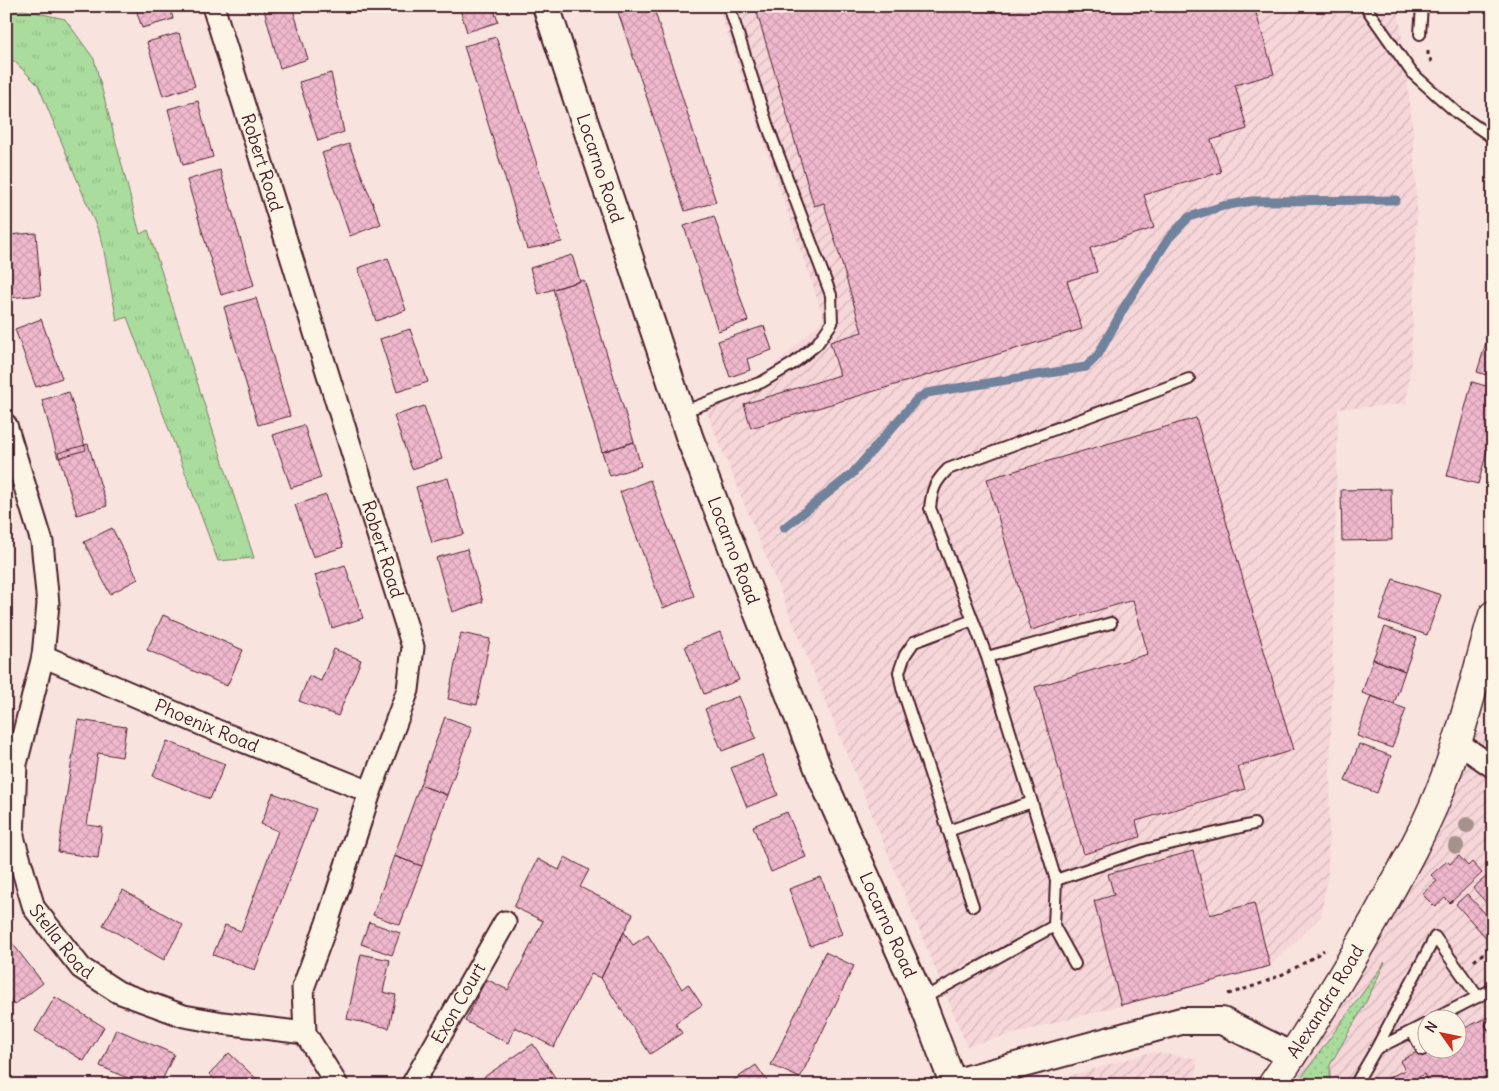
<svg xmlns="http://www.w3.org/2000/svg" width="1499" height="1091" viewBox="0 0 1499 1091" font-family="Delius,sans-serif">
	<defs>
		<pattern id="industrial-furrows" width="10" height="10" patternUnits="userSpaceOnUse" patternTransform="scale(1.25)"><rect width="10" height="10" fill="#f6d6d9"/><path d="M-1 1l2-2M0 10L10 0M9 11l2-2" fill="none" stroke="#d4b7ba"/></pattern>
		<pattern id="grass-dots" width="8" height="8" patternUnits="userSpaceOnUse" patternTransform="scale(1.25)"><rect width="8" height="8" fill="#a9dc9d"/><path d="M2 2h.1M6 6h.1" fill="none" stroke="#93bc87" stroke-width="1.8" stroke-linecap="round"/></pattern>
		<pattern id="forest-firs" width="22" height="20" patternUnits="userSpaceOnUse" patternTransform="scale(1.25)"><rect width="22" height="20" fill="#a9dc9d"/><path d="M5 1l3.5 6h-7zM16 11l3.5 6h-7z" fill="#93bc87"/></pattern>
		<pattern id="park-tufts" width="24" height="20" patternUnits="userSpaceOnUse" patternTransform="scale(1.25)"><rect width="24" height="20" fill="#a9dc9d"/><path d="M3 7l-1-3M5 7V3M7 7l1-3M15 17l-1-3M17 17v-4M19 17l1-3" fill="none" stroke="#93bc87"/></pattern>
		<pattern id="building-cross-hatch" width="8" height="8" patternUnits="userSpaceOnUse" patternTransform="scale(1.25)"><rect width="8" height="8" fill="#f0b8cd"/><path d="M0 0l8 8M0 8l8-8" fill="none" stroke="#cf9eb0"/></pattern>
	</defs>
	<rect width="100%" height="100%" fill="#f8e3de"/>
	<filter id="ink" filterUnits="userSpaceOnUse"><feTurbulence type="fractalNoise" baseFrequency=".02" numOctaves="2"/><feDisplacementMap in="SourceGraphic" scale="10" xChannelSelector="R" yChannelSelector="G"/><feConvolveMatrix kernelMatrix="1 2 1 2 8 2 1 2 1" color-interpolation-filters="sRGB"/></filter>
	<g filter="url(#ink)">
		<path fill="url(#industrial-furrows)" fill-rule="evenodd" d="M718 6H1398L1413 131 1417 211 1411 364 1406 404 1338 409 1328 874 1321 916 1270 966 967 1046 705 408 742 396 824 319Z
			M1493 728V1074L1472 1085H1303L1292 1056 1457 742ZM1426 1018H1456V1048H1426Z
			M1152 1052 1197 1059 1195 1085H1039Z"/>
		<path fill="url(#grass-dots)" stroke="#7a7e64" d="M1385 962 1366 1002 1330 1065V1085H1296Z"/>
		<path fill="url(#forest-firs)" stroke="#7a7e64" d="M1493 1074V1085H1472Z"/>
		<path fill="url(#park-tufts)" stroke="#7a7e64" d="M6 6 65 19 94 59 140 234 148 230 254 558 218 561 127 317 117 321 102 240 38 85 14 61 6 58Z"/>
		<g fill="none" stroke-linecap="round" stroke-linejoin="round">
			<path stroke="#6f829c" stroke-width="9" d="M784 528 852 474 917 399 927 393 1086 367 1098 355 1126 304 1169 238 1189 217 1223 206 1252 201 1396 200"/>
		</g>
		<path fill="url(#building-cross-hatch)" stroke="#4a1f2b" d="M135 6H170L173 19 142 28Z
			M263 6H292L308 59 280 68Z
			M459 6H493L498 22 467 32Z
			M616 6H653L716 202 685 211Z
			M755 6H1254L1274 74 1235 85 1247 129 1211 140 1221 172 1144 195 1154 228 1090 248 1097 272 1067 281 1082 329 751 428 744 404 840 375 830 342 862 332 824 203 814 206Z
			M179 33 195 86 163 96 147 42Z
			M496 37 562 242 527 249 464 46Z
			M331 73 344 132 318 141 299 82Z
			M198 101 213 157 183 165 168 109Z
			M349 144 381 224 350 236 322 153Z
			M220 170 254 285 221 295 187 180Z
			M714 216 748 321 718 331 684 226Z
			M36 233 41 295 8 298 6 235Z
			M572 255 580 281 538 294 530 268Z
			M388 258 406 310 376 321 358 268Z
			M584 280 634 442 602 452 553 289Z
			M256 298 290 416 258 425 224 307Z
			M41 319 62 378 36 387 15 329Z
			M1493 320V377L1477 372Z
			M764 326 772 350 747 359 750 370 730 377 718 341Z
			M410 329 428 382 397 392 380 339Z
			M1472 382 1493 388V430L1478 484 1447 476Z
			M69 392 86 450 58 458 42 400Z
			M424 406 442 459 412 469 394 416Z
			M1196 418 1293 750 1238 767 1245 789 1136 821 1140 837 1084 854 1035 687 1148 654 1133 600 1031 630 987 479Z
			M304 425 321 478 291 488 273 435Z
			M634 442 641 466 610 476 602 452Z
			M88 444 107 506 77 515 58 453Z
			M448 478 464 534 432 543 416 487Z
			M650 480 694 596 663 608 620 492Z
			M1391 489 1392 540 1342 541 1341 490Z
			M326 495 343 547 313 557 295 505Z
			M112 528 138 579 110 594 84 542Z
			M467 549 483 602 452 612 436 558Z
			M345 565 363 618 332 628 315 575Z
			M1393 579 1441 595 1427 635 1379 619Z
			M163 615 243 650 227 686 147 650Z
			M1385 627 1417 638 1405 671 1373 659Z
			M720 632 739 680 704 694 685 646Z
			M461 633 490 639 477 705 448 699Z
			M334 649 361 660 338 716 299 701 309 676 321 681Z
			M1373 659 1405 671 1394 704 1362 693Z
			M739 696 756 738 722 751 705 709Z
			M1371 696 1406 709 1392 748 1357 736Z
			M445 717 472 727 447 795 420 785Z
			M78 720 126 727 122 757 98 753 87 825 102 827 98 858 58 852Z
			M167 741 225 764 210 799 153 776Z
			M1359 744 1391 756 1377 793 1345 781Z
			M762 755 778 795 747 807 731 768Z
			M420 785 447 795 422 866 394 856Z
			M273 793 316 809 255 970 213 955 225 925 241 931 278 831 261 824Z
			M787 812 806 857 771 872 753 826Z
			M1193 851 1210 915 1254 903 1270 966 1121 1005 1094 901 1114 895 1108 874Z
			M394 856 422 866 400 925 373 915Z
			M1459 856 1468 866 1472 862 1482 873 1450 903 1445 898 1435 907 1422 894 1437 881 1431 875 1447 861 1450 864Z
			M565 857 589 870 580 887 633 914 601 978 591 974 554 1047 515 1027 508 1043 465 1021 486 979 508 990 543 921 514 907 538 859 559 870Z
			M821 877 842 934 810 946 789 889Z
			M1486 877 1493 885V910L1473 888Z
			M123 890 183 925 164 960 103 925Z
			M1467 894 1493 922V938L1489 941 1456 904Z
			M369 922 400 933 392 955 361 944Z
			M624 932 633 945 648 935 682 989 688 984 702 1005 675 1023 682 1033 650 1054 601 978Z
			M9 939 43 983 14 1005 6 995V941Z
			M825 952 854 966 800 1078 771 1065Z
			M361 954 390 960 383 992 396 995 389 1028 347 1019Z
			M55 997 104 1027 84 1061 35 1031Z
			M1488 1017 1493 1026V1074L1472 1085H1429L1424 1074 1405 1085H1391L1388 1078 1405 1070 1400 1061 1426 1047V1048H1456V1032Z
			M116 1029 174 1054 160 1085H143L100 1066Z
			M533 1044 560 1085H472Z
			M229 1053 263 1085H221L209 1074Z
			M756 1065 770 1085H727Z"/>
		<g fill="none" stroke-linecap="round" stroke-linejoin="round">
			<g stroke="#4a1f2b" stroke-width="14">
				<path id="service" d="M1365 6 1412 73 1457 113 1493 138
					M1420 34 1422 6
					M682 412 762 382 794 363 817 344 832 323 831 295 768 127 729 6
					M987 657 1111 623
					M948 831 1032 802
					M1056 880 1144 850 1254 824
					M973 906 902 688 899 672 905 655 914 642 973 620
					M1054 926 1075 964
					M922 999 1054 926 1056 880 987 657 930 508C932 489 935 482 948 469L1189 379
					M1436 1018 1493 989
					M1492 1025H1493
					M1412 1031 1422 1050
					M1376 1049 1435 937 1478 997
					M1355 1085 1376 1049 1426 1024"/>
			</g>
			<g stroke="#4a1f2b" stroke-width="25">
				<g id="minor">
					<path id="s1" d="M213 6 413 647 408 690 370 792 327 923 303 988 305 1033 337 1085"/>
					<path id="s2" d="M6 425 42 542 48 604 43 656 16 764 13 837 34 908 81 968 118 992 184 1016 223 1023 305 1033"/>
					<path id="s3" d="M43 656 215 730 370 792"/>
					<path d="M1457 742 1493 767"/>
					<path id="s4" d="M412 1085 505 922"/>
				</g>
			</g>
			<g stroke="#4a1f2b" stroke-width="30">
				<g id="tertiary">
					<path id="s5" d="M546 6 690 439 821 776 921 999 953 1083 1181 1021H1222L1292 1056"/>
				</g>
			</g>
			<g stroke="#4a1f2b" stroke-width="31">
				<g id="secondary">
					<path id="s6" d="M1272 1085C1309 1032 1342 977 1374 921 1397 879 1421 837 1439 793 1462 736 1476 674 1493 615"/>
				</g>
			</g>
			<path stroke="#4a1f2b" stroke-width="3" stroke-dasharray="4 4" stroke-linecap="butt" d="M1428 51V56L1434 65
				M1474 961 1493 945
				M1228 994C1262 985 1296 970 1324 950"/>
			<use href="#service" stroke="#fcf5e5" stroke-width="10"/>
			<use href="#minor" stroke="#fcf5e5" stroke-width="21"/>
			<use href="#tertiary" stroke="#fcf5e5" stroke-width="26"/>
			<use href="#secondary" stroke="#fcf5e5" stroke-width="28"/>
		</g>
		<g fill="#a6918c">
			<circle cx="1467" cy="825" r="8"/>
			<circle cx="1456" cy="846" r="8"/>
		</g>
	</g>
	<g text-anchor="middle" stroke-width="4" stroke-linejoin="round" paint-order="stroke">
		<g font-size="18" fill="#4a1f2b" stroke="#fcf5e5">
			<text dy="6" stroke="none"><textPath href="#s1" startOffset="164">Robert Road</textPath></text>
			<text dy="6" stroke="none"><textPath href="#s5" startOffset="171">Locarno Road</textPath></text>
			<text dy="6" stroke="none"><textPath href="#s1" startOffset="569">Robert Road</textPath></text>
			<text dy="6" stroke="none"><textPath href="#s5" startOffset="576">Locarno Road</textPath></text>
			<text dy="6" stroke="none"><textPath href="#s3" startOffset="178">Phoenix Road</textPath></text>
			<text dy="6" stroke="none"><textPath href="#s5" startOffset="981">Locarno Road</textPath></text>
			<text dy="6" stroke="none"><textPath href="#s2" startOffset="539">Stella Road</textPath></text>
			<text dy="6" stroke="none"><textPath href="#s6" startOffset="99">Alexandra Road</textPath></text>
			<text dy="6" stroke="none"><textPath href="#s4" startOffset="94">Exon Court</textPath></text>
		</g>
	</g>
	<rect width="1499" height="1091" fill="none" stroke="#fcf5e5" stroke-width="25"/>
	<rect x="12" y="12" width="1474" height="1066" fill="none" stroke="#4a1f2b" stroke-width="2" filter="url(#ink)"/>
	<g transform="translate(1442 1034) rotate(303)"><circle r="24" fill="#fcf5e5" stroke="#b59f9b"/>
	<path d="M0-4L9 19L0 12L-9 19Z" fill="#c8321e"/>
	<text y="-8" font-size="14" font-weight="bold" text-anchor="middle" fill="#4a1f2b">N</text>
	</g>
</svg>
